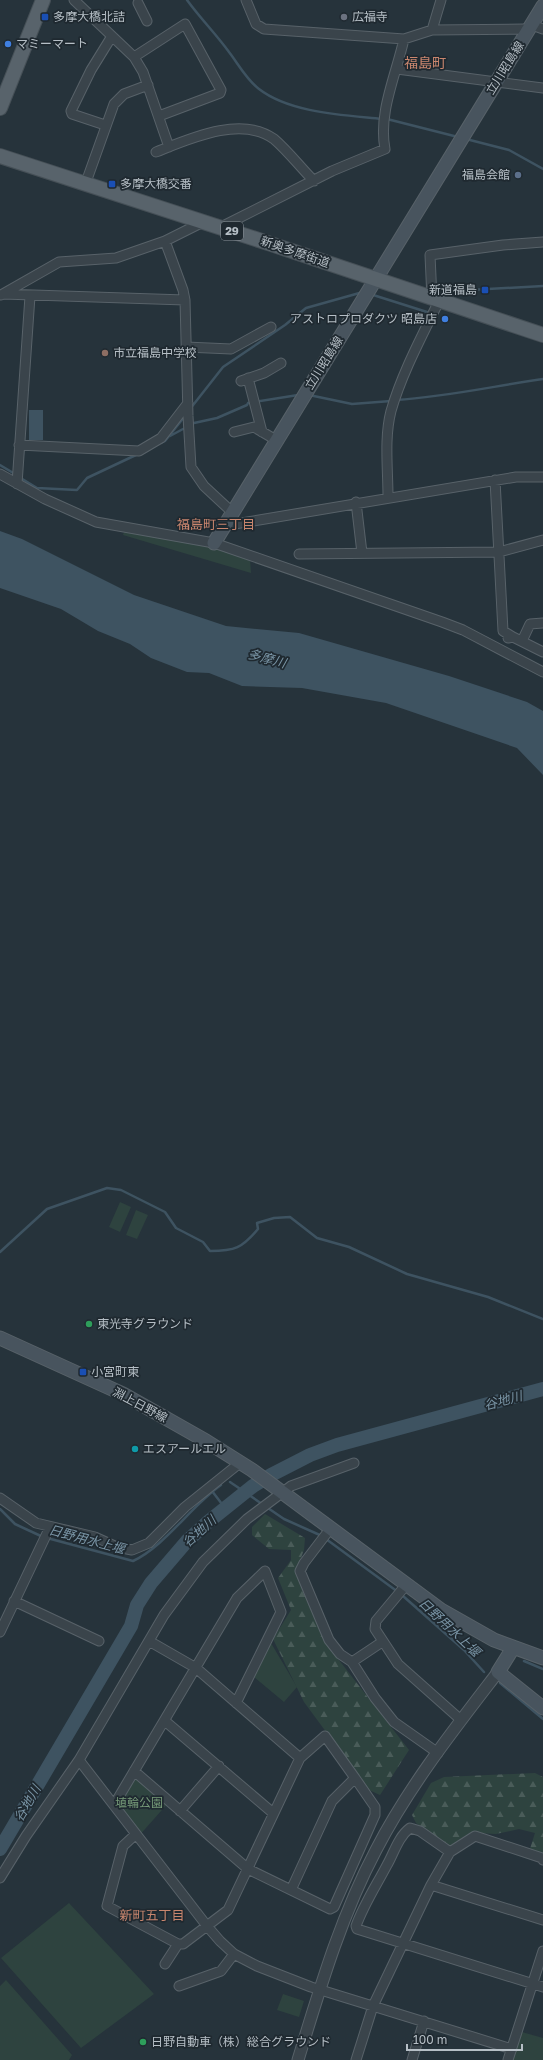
<svg xmlns="http://www.w3.org/2000/svg" width="543" height="2060" viewBox="0 0 543 2060" font-family="'Golos Text','Noto Sans JP',sans-serif">
	<defs>
		<pattern id="forest-firs" width="22" height="20" patternUnits="userSpaceOnUse"><rect width="22" height="20" fill="#2e433f"/><path d="M5 1l3.5 6h-7zM16 11l3.5 6h-7z" fill="#4a5c59"/></pattern>
	</defs>
	<rect width="100%" height="100%" fill="#26333b"/>
	<path fill="#2e433f" d="M124 532 211 545 250 559 251 573 123 535Z
		M120 1202 131 1207 120 1232 109 1227Z
		M136 1210 148 1215 137 1239 126 1235Z
		M271 1643 297 1687 284 1702 254 1677Z
		M134 1771 169 1802 138 1837 114 1805Z
		M69 1903 154 1994 81 2048 1 1958Z
		M6 1980 72 2055 69 2060H0V1986Z
		M283 1994 304 2001 299 2017 277 2010Z
		M522 2032 543 2038V2060H513Z"/>
	<path fill="url(#forest-firs)" d="M265 1514 305 1538 304 1550 297 1568 328 1646 409 1750 380 1795 369 1790 304 1702 273 1639 291 1610 278 1578 291 1560V1550L269 1549 252 1535V1527Z
		M535 1773 543 1777V1857L529 1852 535 1833 519 1829 496 1834 476 1833 452 1848 416 1823 412 1815 431 1783 444 1777Z"/>
	<path fill="#3e5361" d="M29 410H43V440H29Z
		M0 531 22 539 134 595 226 626 299 633 449 676 527 702 543 711V775L517 748 386 703 302 688 242 686 209 673 187 672 151 658 130 644 98 631 61 609 0 588Z"/>
	<g fill="none" stroke-linecap="round" stroke-linejoin="round">
		<path stroke="#3e5361" stroke-width="2.5" d="M187 0C200 18 216 34 229 52 239 65 246 79 259 89 290 113 344 115 382 119
			M387 119 458 137
			M466 139 509 150 543 169
			M452 291 543 286
			M370 294 427 312
			M309 395 352 404 391 401
			M396 400C446 397 494 386 543 379
			M190 409 223 367 285 325 306 308 363 292
			M194 423 217 418 247 405 248 403 298 395
			M170 436 183 429
			M161 443 165 441 185 416
			M0 465 15 474
			M19 477 37 488 77 490 87 478 138 454
			M0 1252 47 1209 107 1188 121 1190 165 1212 176 1228 203 1242 210 1251C235 1251 242 1248 258 1229L257 1223 274 1218 290 1217 317 1238 349 1247 407 1274 488 1297 543 1319
			M230 1482 284 1519 322 1536
			M212 1491 225 1508
			M0 1509 15 1524 43 1537
			M47 1538 133 1561C165 1546 191 1506 221 1485
			M326 1539 398 1592
			M403 1596 464 1650 484 1672
			M524 1661 543 1669
			M500 1683 543 1719"/>
		<path stroke="#3e5361" stroke-width="14" d="M0 1849 131 1626 137 1605 151 1583 187 1541 208 1522 253 1486 271 1475 310 1455 337 1445 543 1389"/>
		<g stroke="#586269" stroke-width="11">
			<path id="minor" d="M74 0 134 57 143 72 169 147
				M246 0 256 24 264 29 404 39 432 30 524 29 528 31
				M138 3 147 21
				M532 25 543 29
				M432 30 441 0
				M134 57 185 24 221 90 220 93 159 116
				M397 69 543 88
				M105 125 72 114 71 111 91 70 112 36
				M156 152C189 139 241 115 274 139 288 151 301 168 314 181
				M85 185 114 104 124 94 148 85
				M203 222 165 241 183 290 185 300 188 416 191 467 204 486 232 512
				M221 227 332 171 385 149C378 113 396 75 404 39
				M3 294 185 300
				M1 295 59 262 116 258 165 241
				M432 299 430 255 503 245 543 242
				M186 347 231 349 271 327
				M248 378 262 432
				M241 381 264 373 281 363
				M234 432 254 427 276 440
				M19 445 139 451 161 438 188 403
				M0 474 45 499 96 522 214 543 442 622 463 630 543 672
				M495 480 503 631 513 637
				M17 484 30 296
				M388 497C388 469 384 438 391 411 402 373 422 336 439 301
				M356 502 362 553
				M223 526 516 477H543
				M299 554 499 552 543 540
				M508 638 513 637 543 652
				M522 641 530 624 543 623
				M0 1498 36 1523 95 1537 117 1547 132 1550 149 1543 185 1507 241 1462
				M330 1529 304 1563 300 1571 329 1640 340 1654 352 1662 375 1698 394 1722 438 1753
				M406 1585 376 1621 375 1629 398 1664 461 1720
				M14 1601 99 1641
				M0 1632 50 1527
				M149 1641 196 1668 300 1758
				M352 1662 382 1642
				M165 1721 273 1813
				M79 1760 207 1926 220 1941 234 1954 257 1966 311 1987 512 2049
				M134 1771 248 1869 330 1909 334 1907 375 1815V1807L355 1778
				M114 1805 237 1598 265 1571 281 1612 236 1703
				M180 1811 219 1766
				M136 1834 123 1846 107 1906 178 1944H183L228 1910 300 1758 325 1736 355 1778 332 1801 291 1890
				M543 1860 542 1858 475 1836 450 1852 420 1831 410 1828C398 1837 394 1853 387 1865 376 1886 364 1904 356 1926L357 1929 543 1987
				M0 1878 26 1836 79 1760 164 1615 203 1562 247 1519 291 1486 354 1463
				M431 1885 543 1920
				M165 1964 178 1944
				M179 1986 221 1971 234 1954
				M356 2060 373 2006 431 1885 450 1852
				M412 2060 424 2021
				M508 2060 543 1951"/>
		</g>
		<g stroke="#586269" stroke-width="13">
			<path id="tertiary" d="M298 2060C320 1988 341 1916 376 1850 409 1786 455 1728 498 1672"/>
		</g>
		<g stroke="#586269" stroke-width="15">
			<path id="secondary" d="M214 543 543 6
				M0 1338 123 1394 206 1441 252 1470 441 1610 494 1640 543 1658
				M513 1648 498 1672 543 1708"/>
		</g>
		<g stroke="#465057" stroke-width="16">
			<path id="primary" d="M0 108 43 0
				M0 156 271 244 543 335"/>
		</g>
		<use href="#minor" stroke="#3a444b" stroke-width="9"/>
		<use href="#tertiary" stroke="#3a444b" stroke-width="11"/>
		<use href="#secondary" stroke="#48545e" stroke-width="13"/>
		<use href="#primary" stroke="#58636b" stroke-width="14"/>
	</g>
	<g fill="#1a4fb4" stroke="#1f2930" stroke-width="1.5">
		<rect x="41" y="13" width="8" height="8" rx="2"/>
		<rect x="108" y="180" width="8" height="8" rx="2"/>
		<rect x="481" y="286" width="8" height="8" rx="2"/>
		<rect x="79" y="1368" width="8" height="8" rx="2"/>
	</g>
	<circle fill="#6b7280" stroke="#1f2930" stroke-width="1.5" cx="344" cy="17" r="4"/>
	<g fill="#3f7fe0" stroke="#1f2930" stroke-width="1.5">
		<circle cx="8" cy="44" r="4"/>
		<circle cx="445" cy="319" r="4"/>
	</g>
	<circle fill="#5c6f8a" stroke="#1f2930" stroke-width="1.5" cx="518" cy="175" r="4"/>
	<circle fill="#8d6e63" stroke="#1f2930" stroke-width="1.5" cx="105" cy="353" r="4"/>
	<g fill="#2e9e5b" stroke="#1f2930" stroke-width="1.5">
		<circle cx="89" cy="1324" r="4"/>
		<circle cx="143" cy="2042" r="4"/>
	</g>
	<circle fill="#0f9aa8" stroke="#1f2930" stroke-width="1.5" cx="135" cy="1449" r="4"/>
	<g text-anchor="middle" stroke-width="3.5" stroke-linejoin="round" paint-order="stroke">
		<rect fill="#1f2930" stroke="#899299" stroke-width="1" x="221" y="222" width="22" height="18" rx="3"/>
		<g font-size="11" font-weight="bold" fill="#b6bfc6">
			<text x="232" y="235">29</text>
		</g>
		<g font-size="12" fill="#b6bfc6" stroke="#1f2930" text-anchor="start">
			<text x="53" y="21">多摩大橋北詰</text>
			<text x="352" y="21">広福寺</text>
			<text x="16" y="48">マミーマート</text>
			<text x="510" y="179" text-anchor="end">福島会館</text>
			<text x="120" y="188">多摩大橋交番</text>
			<text x="477" y="294" text-anchor="end">新道福島</text>
			<text x="437" y="323" text-anchor="end">アストロプロダクツ 昭島店</text>
			<text x="113" y="357">市立福島中学校</text>
			<text x="97" y="1328">東光寺グラウンド</text>
			<text x="91" y="1376">小宮町東</text>
			<text x="143" y="1453">エスアールエル</text>
			<text x="151" y="2046">日野自動車（株）総合グラウンド</text>
		</g>
		<g font-size="12" fill="#b6bfc6" stroke="#1f2930">
			<text transform="translate(505 68) rotate(-58)" y="4">立川昭島線</text>
			<text transform="translate(295 252) rotate(19)" y="4">新奥多摩街道</text>
			<text transform="translate(324 363) rotate(-58)" y="4">立川昭島線</text>
			<text transform="translate(140 1405) rotate(28)" y="4">淵上日野線</text>
		</g>
		<g font-size="12" fill="#769a78" stroke="#1f2930">
			<text x="139" y="1807">埴輪公園</text>
		</g>
		<g font-size="13" fill="#c9866e" stroke="#1f2930">
			<text x="216" y="529">福島町三丁目</text>
			<text x="152" y="1920">新町五丁目</text>
		</g>
		<g font-size="13" font-style="italic" fill="#7a95a6" stroke="#1f2930">
			<text transform="translate(267 658) rotate(15)" y="5">多摩川</text>
			<text transform="translate(503 1400) rotate(-15)" y="5">谷地川</text>
			<text transform="translate(199 1531) rotate(-42)" y="5">谷地川</text>
			<text transform="translate(87 1539) rotate(15)" y="5">日野用水上堰</text>
			<text transform="translate(450 1627) rotate(43)" y="5">日野用水上堰</text>
			<text transform="translate(27 1803) rotate(-60)" y="5">谷地川</text>
		</g>
		<g font-size="14" fill="#c9866e" stroke="#1f2930">
			<text x="425" y="68">福島町</text>
		</g>
	</g>
	<path d="M407 2044v6h115v-6" fill="none" stroke="#b6bfc6" stroke-width="2"/>
	<text x="413" y="2044" font-size="12" fill="#b6bfc6" stroke="#1f2930" stroke-width="3" paint-order="stroke">100 m</text>
</svg>
